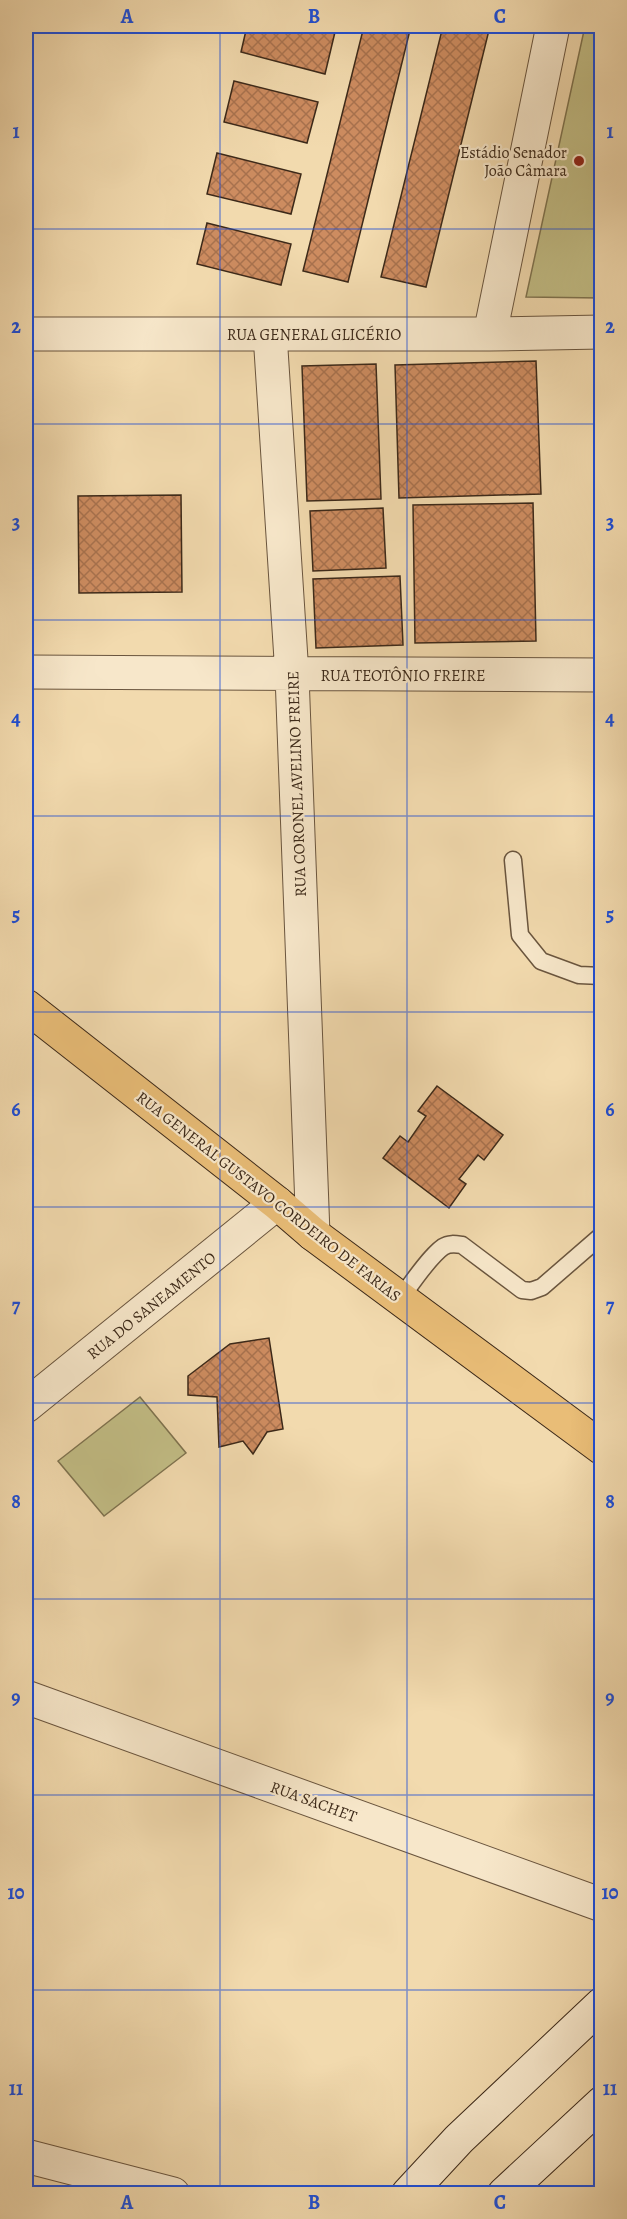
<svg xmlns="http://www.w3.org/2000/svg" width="627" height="2219" viewBox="0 0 627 2219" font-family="Alegreya,serif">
	<defs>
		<pattern id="building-cross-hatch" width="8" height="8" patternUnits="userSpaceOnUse" patternTransform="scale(1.5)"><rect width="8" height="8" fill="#cd8c60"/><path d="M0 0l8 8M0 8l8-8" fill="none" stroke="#a8724e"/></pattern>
	</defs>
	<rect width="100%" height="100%" fill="#f2daae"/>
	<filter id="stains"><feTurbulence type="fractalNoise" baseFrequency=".00333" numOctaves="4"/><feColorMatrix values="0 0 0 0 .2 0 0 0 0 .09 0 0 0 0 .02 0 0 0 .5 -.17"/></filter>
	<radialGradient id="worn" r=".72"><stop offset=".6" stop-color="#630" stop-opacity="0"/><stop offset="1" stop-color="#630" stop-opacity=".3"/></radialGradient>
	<path fill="#c2bd85" stroke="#7f734f" stroke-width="1.5" d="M585 26H601V298L526 297Z
		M140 1397 186 1453 104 1516 58 1461Z"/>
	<path fill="url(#building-cross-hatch)" stroke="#3c2919" stroke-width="1.5" d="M247 26H308L335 32 325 74 241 52Z
		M364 26H411L348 282 303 271Z
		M443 26H490L426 287 381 277Z
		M234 81 318 102 307 143 224 122Z
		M217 153 301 174 291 214 207 194Z
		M207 223 291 244 281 285 197 264Z
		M536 361 541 494 399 498 395 365Z
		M376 364 381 499 307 501 302 366Z
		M181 495 182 592 79 593 78 496Z
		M533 503 536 641 415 643 413 505Z
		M383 508 386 568 313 571 310 511Z
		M400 576 403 645 316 648 313 579Z
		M594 833H602V951H595Z
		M437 1086 503 1135 484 1160 478 1155 459 1179 466 1184 449 1208 383 1158 400 1136 408 1142 426 1116 418 1111Z
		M269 1338 283 1429 267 1432 253 1454 243 1441 219 1447 217 1397 188 1395V1376L230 1344Z"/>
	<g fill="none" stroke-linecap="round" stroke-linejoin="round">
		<g stroke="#6a553e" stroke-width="19">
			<path id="lane" d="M513 860 520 935 541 961 579 975 602 976
				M401 1298C411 1284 429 1257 443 1247 449 1243 455 1244 462 1245L522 1290 531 1291 542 1287 602 1235"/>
		</g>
		<g stroke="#6a553e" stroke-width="35">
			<path id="street" d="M26 334H490L602 332
				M270 334 292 675 313 1234
				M490 334 553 26
				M26 672 602 675
				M26 1406 277 1203
				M26 1697 602 1905
				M26 2156 173 2194"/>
		</g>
		<g stroke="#3c2919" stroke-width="35">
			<path id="secondary" d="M408 2194 459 2139 602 2004
				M504 2194 602 2103"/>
		</g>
		<g stroke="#3c2919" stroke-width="35">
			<path id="primary" d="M26 1006 277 1203 313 1234 602 1448"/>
		</g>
		<use href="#lane" stroke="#f7e7ca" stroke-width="16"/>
		<use href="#street" stroke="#f7e7ca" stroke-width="33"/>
		<use href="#secondary" stroke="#f7e7ca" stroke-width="33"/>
		<use href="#primary" stroke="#e9bd77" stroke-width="33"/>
	</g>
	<path fill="none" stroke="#1d4ed8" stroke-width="1.5" stroke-opacity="0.55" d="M220 26V2194M407 26V2194M26 229H602M26 424H602M26 620H602M26 816H602M26 1012H602M26 1207H602M26 1403H602M26 1599H602M26 1795H602M26 1990H602"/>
	<circle fill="#8f2418" stroke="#f7e7ca" stroke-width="2" cx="579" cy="161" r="6"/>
	<g text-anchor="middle" stroke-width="4.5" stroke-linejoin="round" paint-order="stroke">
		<g font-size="16" fill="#3c2919" stroke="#f7e7ca" text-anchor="end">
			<text x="567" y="158">Estádio Senador<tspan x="567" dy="18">João Câmara</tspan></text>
		</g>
		<g font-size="16" fill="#3c2919" stroke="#f7e7ca">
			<text x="314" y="340">RUA GENERAL GLICÉRIO</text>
			<text x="403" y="681">RUA TEOTÔNIO FREIRE</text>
			<text transform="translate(296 784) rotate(-92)" y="6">RUA CORONEL AVELINO FREIRE</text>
			<text transform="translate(269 1196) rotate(38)" y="6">RUA GENERAL GUSTAVO CORDEIRO DE FARIAS</text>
			<text transform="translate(151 1305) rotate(-39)" y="6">RUA DO SANEAMENTO</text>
			<text transform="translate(314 1801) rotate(20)" y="6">RUA SACHET</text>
		</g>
	</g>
	<rect width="627" height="2219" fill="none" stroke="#f2daae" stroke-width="66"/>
	<rect x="33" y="33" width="561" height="2153" fill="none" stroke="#1d4ed8" stroke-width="2"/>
	<g font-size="20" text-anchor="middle" font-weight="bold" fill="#1d4ed8">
		<text x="127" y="23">A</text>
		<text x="314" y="23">B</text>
		<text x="500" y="23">C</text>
		<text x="16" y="138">1</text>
		<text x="610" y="138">1</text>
		<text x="16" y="333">2</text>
		<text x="610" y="333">2</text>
		<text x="16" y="529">3</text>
		<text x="610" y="529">3</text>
		<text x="16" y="725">4</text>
		<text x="610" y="725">4</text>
		<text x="16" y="921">5</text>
		<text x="610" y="921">5</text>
		<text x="16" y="1116">6</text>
		<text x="610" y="1116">6</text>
		<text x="16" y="1312">7</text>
		<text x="610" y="1312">7</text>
		<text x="16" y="1508">8</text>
		<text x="610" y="1508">8</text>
		<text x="16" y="1704">9</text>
		<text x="610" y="1704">9</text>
		<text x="16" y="1899">10</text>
		<text x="610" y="1899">10</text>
		<text x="16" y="2095">11</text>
		<text x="610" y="2095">11</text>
		<text x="127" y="2209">A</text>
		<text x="314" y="2209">B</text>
		<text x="500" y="2209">C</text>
	</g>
	<rect width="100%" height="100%" filter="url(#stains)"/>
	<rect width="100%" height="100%" fill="url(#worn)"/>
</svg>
